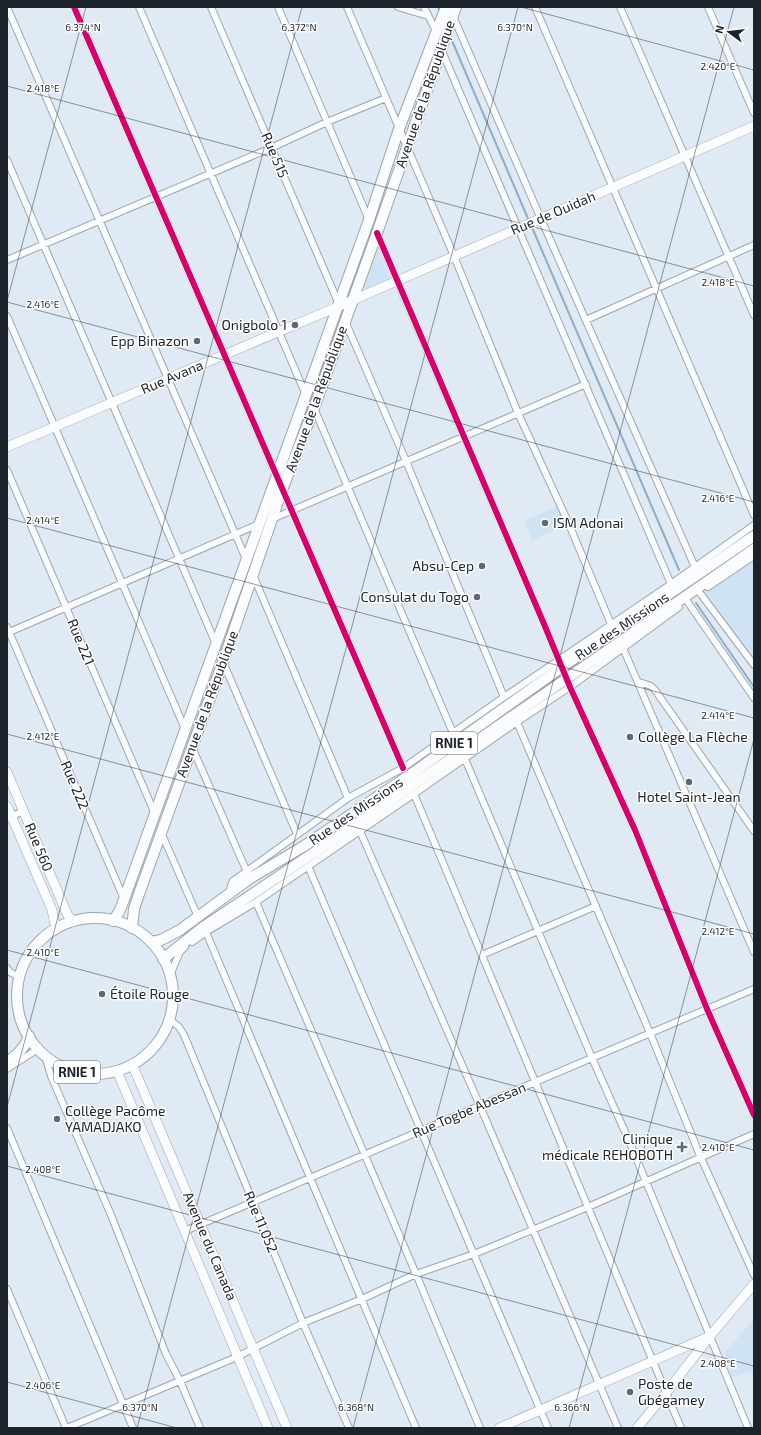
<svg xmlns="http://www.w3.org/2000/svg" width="761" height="1435" viewBox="0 0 761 1435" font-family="'Exo 2',sans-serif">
	<rect width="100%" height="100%" fill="#dfeaf4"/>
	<path fill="#d0e3f4" d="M376 246 390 279 360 291Z
		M558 506 566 525 532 540 524 521Z
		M754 561V661L705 592Z
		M754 1319V1371L732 1377 724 1353Z"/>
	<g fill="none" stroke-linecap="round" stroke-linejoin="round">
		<path stroke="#8eacc7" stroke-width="2" d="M438 7 440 13
			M450 36 529 221
			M531 225 679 570
			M696 603 754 687"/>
		<g stroke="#9da5ad" stroke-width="8">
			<path id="minor" d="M7 7 246 559
				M74 7 277 477
				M139 7 306 395
				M211 7 338 302
				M278 7 369 220
				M347 7 454 256 518 413 568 522 611 624
				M398 7 428 16
				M424 7 436 31
				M535 7 754 515
				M620 7 754 315
				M708 7 754 113
				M453 16 541 219 695 567
				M441 49 671 584
				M7 160 216 644
				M377 234 544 624 570 687 635 830 707 1009 754 1115
				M7 260 271 148 327 122 386 98
				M7 316 185 729
				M586 320 754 245
				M345 321 406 461 504 697
				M314 408 453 733
				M7 470 155 814
				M283 490 403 768
				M272 519 586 384
				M253 575 348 798
				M708 587 754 556
				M700 593 754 665
				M687 601 754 698
				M7 627 124 899
				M7 633 259 524
				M623 648 754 952
				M223 662 297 834
				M639 682 651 686 655 690 754 831
				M517 722 650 1033 701 1158 754 1275
				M192 747 247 872
				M465 759 592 1058 630 1143 748 1428
				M414 794 681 1428
				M7 818 24 811
				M360 831 480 1106 618 1428
				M161 832 198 917
				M308 866 548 1428
				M230 892 231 885 233 881 348 798 403 768 504 697 671 584 754 525
				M256 902 416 1274 480 1428
				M206 932 416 1428
				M192 942 206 932 256 902 414 794 517 722 570 687 679 607
				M482 955 596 906
				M7 968 10 972 20 978
				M170 975 180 952 185 947
				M169 1019 179 1027 184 1035 303 1323 349 1428
				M45 1056 51 1076 111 1215 166 1354 180 1381 200 1428
				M7 1069 38 1049
				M7 1128 133 1428
				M185 1231 754 989
				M7 1289 66 1428
				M67 1428 237 1357 303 1323 362 1299 416 1274 474 1254 588 1207 754 1134"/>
		</g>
		<g stroke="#9da5ad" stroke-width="10">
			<path id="secondary" d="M7 447 337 307 754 126
				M7 772 67 914 73 922
				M7 806 52 910 56 929
				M132 1064 287 1428
				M117 1071 268 1428
				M499 1428 710 1336
				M637 1428 666 1393 710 1336 754 1284"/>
		</g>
		<g stroke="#9da5ad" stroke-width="12">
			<path id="primary" d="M113 921 119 912 122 905 369 220 399 129 446 7
				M132 928 134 909 139 894 223 662 282 490 314 408 377 233 456 7"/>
		</g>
		<g stroke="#9da5ad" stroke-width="12">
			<path id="trunk" d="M17 996a78 78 0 1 1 156 0a78 78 0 1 1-156 0Z
				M151 942 161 940 180 930 249 879 304 846 407 777 562 667 754 536
				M163 959 202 928 358 823 754 549
				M7 1062C17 1055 25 1048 29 1036"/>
		</g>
		<use href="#minor" stroke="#fafcfd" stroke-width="6"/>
		<use href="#secondary" stroke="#fafcfd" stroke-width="9"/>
		<use href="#primary" stroke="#fafcfd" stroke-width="10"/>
		<use href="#trunk" stroke="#fafcfd" stroke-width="10"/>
		<g stroke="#fff" stroke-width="8">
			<path id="cycleway" d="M74 7 403 768
				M377 233 544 624 570 687 635 830 707 1009 754 1115"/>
		</g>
		<use href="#cycleway" stroke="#d6006c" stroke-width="6"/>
	</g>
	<path fill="none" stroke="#1c232a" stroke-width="1" stroke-opacity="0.45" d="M521 7 754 70M7 86 754 286M7 301 86 7M7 302 754 502M7 518 754 718M7 734 754 934M7 950 754 1150M7 1107 302 7M7 1166 754 1366M7 1382 177 1428M137 1428 518 7M353 1428 734 7M569 1428 754 739"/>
	<g fill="#606971" stroke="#fff" stroke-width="1.5">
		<circle cx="295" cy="325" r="4"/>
		<circle cx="197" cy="341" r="4"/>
		<circle cx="545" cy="523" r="4"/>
		<circle cx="482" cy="566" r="4"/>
		<circle cx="477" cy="597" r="4"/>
		<circle cx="630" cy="737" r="4"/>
		<circle cx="689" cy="782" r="4"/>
		<circle cx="102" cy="994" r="4"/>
		<circle cx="57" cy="1119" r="4"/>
		<path d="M680 1141h4v4h4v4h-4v4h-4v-4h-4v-4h4z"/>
		<circle cx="630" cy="1392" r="4"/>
	</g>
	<g text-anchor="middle" stroke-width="3" stroke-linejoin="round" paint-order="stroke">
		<g fill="#fff" stroke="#60656a" stroke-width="1">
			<rect x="431" y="732" width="46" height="22" rx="3"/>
			<rect x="54" y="1061" width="46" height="22" rx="3"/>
		</g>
		<g font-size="13" font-weight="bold" fill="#1c232a">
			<text x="454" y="748">RNIE 1</text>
			<text x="77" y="1077">RNIE 1</text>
		</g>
		<g font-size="14" fill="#1c232a" stroke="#fff">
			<text transform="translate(425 94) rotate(-71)" y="5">Avenue de la République</text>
			<text transform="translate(275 155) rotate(67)" y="5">Rue 515</text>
			<text transform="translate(553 213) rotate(-23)" y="5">Rue de Ouidah</text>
			<text transform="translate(172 377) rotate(-23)" y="5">Rue Avana</text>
			<text transform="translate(316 399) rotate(-70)" y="5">Avenue de la République</text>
			<text transform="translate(622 626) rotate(-34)" y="5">Rue des Missions</text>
			<text transform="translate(81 642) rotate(67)" y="5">Rue 221</text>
			<text transform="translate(207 704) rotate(-70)" y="5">Avenue de la République</text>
			<text transform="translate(75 785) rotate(67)" y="5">Rue 222</text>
			<text transform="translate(356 811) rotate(-34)" y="5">Rue des Missions</text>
			<text transform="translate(39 847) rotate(67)" y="5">Rue 560</text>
			<text transform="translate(469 1110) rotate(-23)" y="5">Rue Togbe Abessan</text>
			<text transform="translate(261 1222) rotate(67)" y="5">Rue 11.052</text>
			<text transform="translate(210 1246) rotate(67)" y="5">Avenue du Canada</text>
		</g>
		<g font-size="14" fill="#1c232a" stroke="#fff" text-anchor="end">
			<text x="287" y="330">Onigbolo 1</text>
			<text x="189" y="346">Epp Binazon</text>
			<text x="553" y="528" text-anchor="start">ISM Adonai</text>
			<text x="474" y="571">Absu-Cep</text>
			<text x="469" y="602">Consulat du Togo</text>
			<text x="638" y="742" text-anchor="start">Collège La Flèche</text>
			<text x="689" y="802" text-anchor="middle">Hotel Saint-Jean</text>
			<text x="110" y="999" text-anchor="start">Étoile Rouge</text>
			<text x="65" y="1116" text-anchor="start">Collège Pacôme<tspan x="65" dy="16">YAMADJAKO</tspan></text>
			<text x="673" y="1144">Clinique<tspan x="673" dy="16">médicale REHOBOTH</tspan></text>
			<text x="638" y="1389" text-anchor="start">Poste de<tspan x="638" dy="16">Gbégamey</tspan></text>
		</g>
	</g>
	<g font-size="10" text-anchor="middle" fill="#1c232a" stroke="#fff" stroke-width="3" stroke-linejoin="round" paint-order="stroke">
		<text x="83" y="31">6.374°N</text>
		<text x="299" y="31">6.372°N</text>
		<text x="515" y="31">6.370°N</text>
		<text x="718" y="70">2.420°E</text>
		<text x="43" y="92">2.418°E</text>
		<text x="718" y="286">2.418°E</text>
		<text x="43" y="308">2.416°E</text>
		<text x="718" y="502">2.416°E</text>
		<text x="43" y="524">2.414°E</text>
		<text x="718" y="719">2.414°E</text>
		<text x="43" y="740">2.412°E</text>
		<text x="718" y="935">2.412°E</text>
		<text x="43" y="956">2.410°E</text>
		<text x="718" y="1151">2.410°E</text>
		<text x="43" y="1173">2.408°E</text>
		<text x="718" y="1367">2.408°E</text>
		<text x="43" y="1389">2.406°E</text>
		<text x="140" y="1411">6.370°N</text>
		<text x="356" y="1411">6.368°N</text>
		<text x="572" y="1411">6.366°N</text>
	</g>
	<rect width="761" height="1435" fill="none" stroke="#1c232a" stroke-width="16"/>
	<g transform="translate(729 32) rotate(285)" stroke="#ffffff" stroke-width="3" paint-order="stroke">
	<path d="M0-3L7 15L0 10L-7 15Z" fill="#1c232a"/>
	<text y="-6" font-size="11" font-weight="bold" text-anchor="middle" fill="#1c232a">N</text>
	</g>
</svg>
